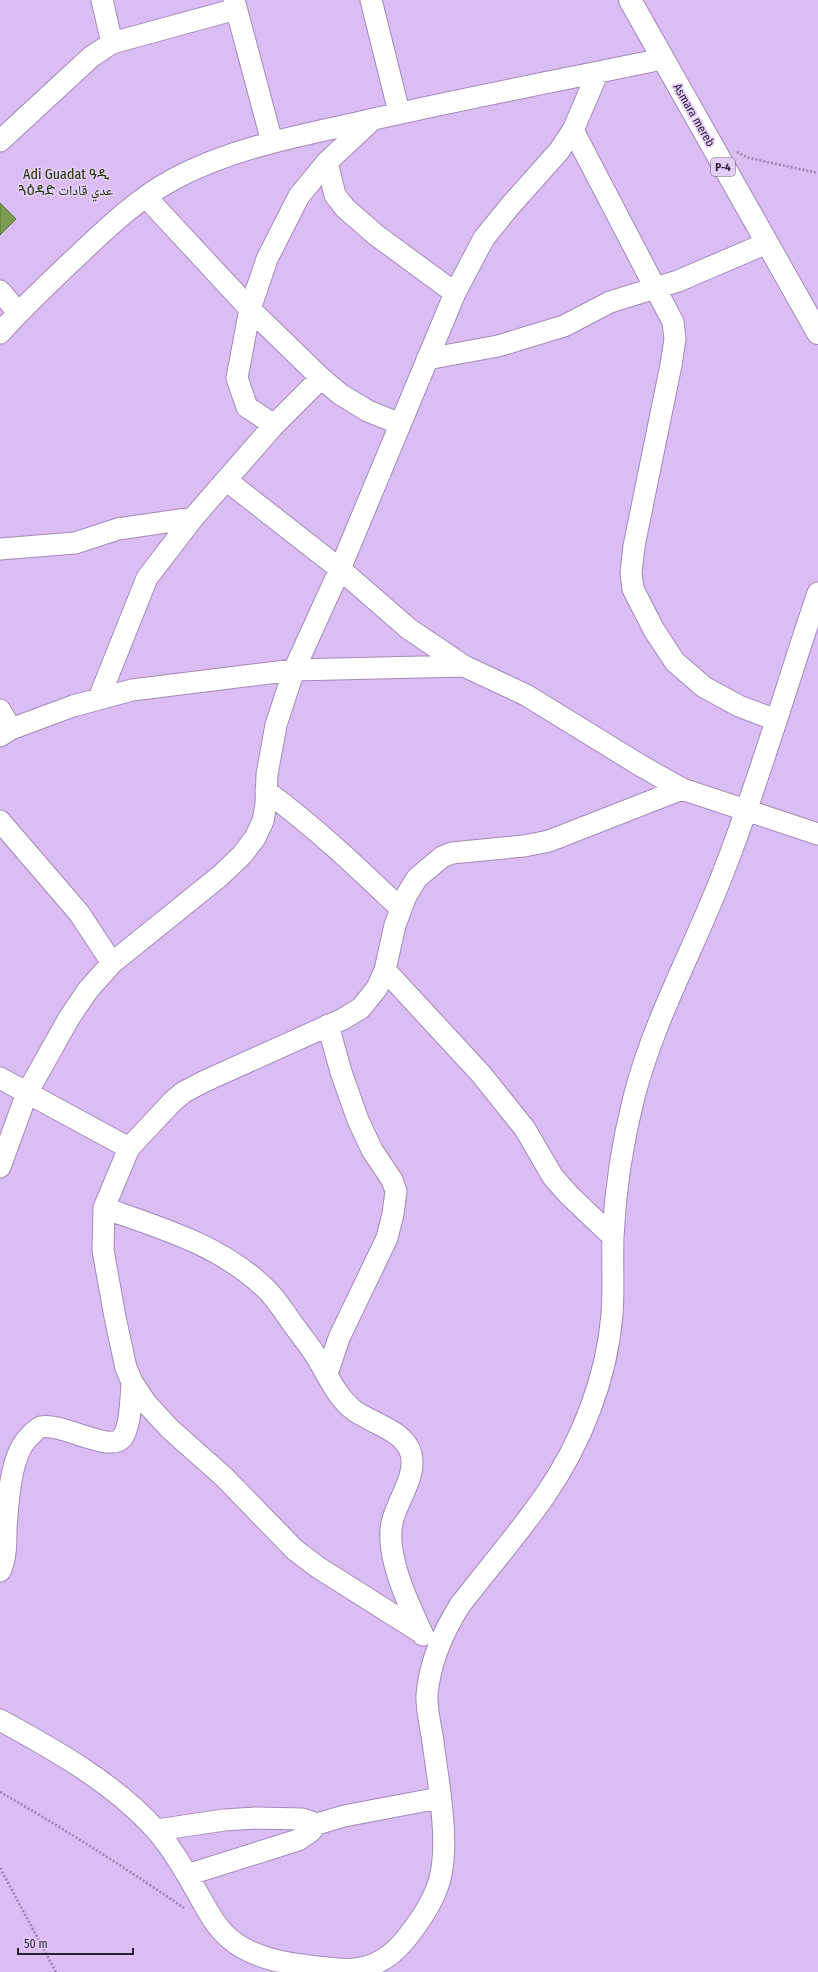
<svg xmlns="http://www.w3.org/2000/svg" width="818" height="1972" viewBox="0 0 818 1972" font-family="'Fira Sans Condensed','Noto Naskh Arabic','Noto Sans Ethiopic',sans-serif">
	<rect width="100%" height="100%" fill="#dabdf3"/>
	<path fill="#7b9c51" stroke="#5a713e" d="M0 203 16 219 0 235Z"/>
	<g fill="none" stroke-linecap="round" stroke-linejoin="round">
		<g stroke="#a489bc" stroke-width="23">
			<path id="minor" d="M102 0 112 43
				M234 0 272 142
				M371 0 399 112
				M573 130 673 322 675 339 671 365 634 546 631 573 633 589 654 630 675 662 704 687 739 706 776 720
				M0 141 91 57 112 43 236 9
				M327 162 335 195 345 208 376 235 455 293
				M146 197 250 309 321 378 340 394 368 411 400 424
				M0 291 18 312
				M0 333C22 308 47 285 71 262 103 232 135 200 174 179 232 148 298 136 361 122 461 99 561 80 662 59
				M427 359 498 346 564 326 610 302 678 281 767 243
				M274 425 247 407 237 378 250 309 267 259 299 196 327 162 373 119
				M226 480 340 569 409 629 464 666 526 695 638 764 682 789 818 834
				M0 549 75 543 118 529 193 518
				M99 698 147 578 193 518 274 425 321 378
				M0 710 11 729
				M0 736 11 729 73 706 132 690 294 670 464 666
				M266 791C315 827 357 867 401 909
				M0 821 79 913 112 963
				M385 970 481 1074 525 1129 553 1177 569 1195 613 1237
				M0 1078 129 1148
				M0 1167 27 1093 69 1018 88 990 112 963 220 876 242 855 255 838 263 821 266 804 267 774 276 725 294 670 340 569 455 293 484 238 510 206 559 151 573 130 598 72
				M104 1208C161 1228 220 1245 265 1288 278 1300 287 1317 298 1331 303 1338 309 1345 314 1353 326 1371 334 1393 351 1408 368 1423 405 1429 411 1454 417 1477 396 1502 392 1523 385 1556 409 1605 423 1635
				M327 1374 339 1338 387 1238 393 1214 396 1191 392 1180 372 1150 358 1120 341 1072 328 1025
				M0 1571C6 1559 6 1542 6 1529 8 1503 10 1455 29 1437 32 1434 37 1428 41 1427 61 1422 109 1453 122 1438 131 1427 131 1396 132 1382
				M422 1633 319 1568 295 1550 224 1477 170 1429 146 1403 132 1382 126 1368 115 1317 103 1250 104 1208 129 1148 173 1101 184 1092 205 1081 343 1019 361 1008 377 988 385 970 395 925 406 896 417 878 442 857 452 853 524 846 549 841 682 789
				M0 1720C55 1750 114 1783 156 1830 172 1848 185 1871 197 1892 206 1908 215 1926 229 1938 257 1963 301 1965 336 1969 365 1972 387 1962 405 1940 417 1925 430 1907 437 1888 452 1851 438 1782 433 1742 431 1726 426 1709 427 1694 430 1662 443 1632 460 1605 488 1569 518 1534 544 1497 581 1444 607 1378 612 1314 614 1288 612 1263 613 1237 615 1193 623 1140 634 1097 655 1016 696 945 725 868 760 778 787 684 818 593
				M157 1830 224 1820 256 1818 302 1819 317 1824 344 1816 439 1798
				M187 1875 298 1840 311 1831 317 1824"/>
		</g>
		<g stroke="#a489bc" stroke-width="24">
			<path id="highway" d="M630 0 818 333"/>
		</g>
		<path stroke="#9983ac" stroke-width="2.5" stroke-dasharray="2 2" stroke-linecap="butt" d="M737 152 749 158 818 173
			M0 1792C63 1828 124 1867 184 1908
			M0 1868 56 1972"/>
		<use href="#minor" stroke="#fff" stroke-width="21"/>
		<use href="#highway" stroke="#fff" stroke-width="22"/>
	</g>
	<g text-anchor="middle" stroke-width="3.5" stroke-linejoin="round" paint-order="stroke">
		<rect fill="#e4cdf9" stroke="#62546f" stroke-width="1" x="711" y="158" width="24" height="18" rx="3"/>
		<g font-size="11" font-weight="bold" fill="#2a2034">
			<text x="723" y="171">P-4</text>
		</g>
		<g font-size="12" fill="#2a2034" stroke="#e4cdf9">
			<text transform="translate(694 115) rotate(60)" y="4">Asmara mereb</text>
		</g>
		<g font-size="14" fill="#223600" stroke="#e4cdf9">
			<text x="66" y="179">Adi Guadat ዓዲ<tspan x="66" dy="16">ጓዕዳድ عدي قادات</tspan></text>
		</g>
	</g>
	<path d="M18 1948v6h115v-6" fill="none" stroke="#2a2034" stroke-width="2"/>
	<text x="24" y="1948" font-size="12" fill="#2a2034" stroke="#e4cdf9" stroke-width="3" paint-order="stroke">50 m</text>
</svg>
